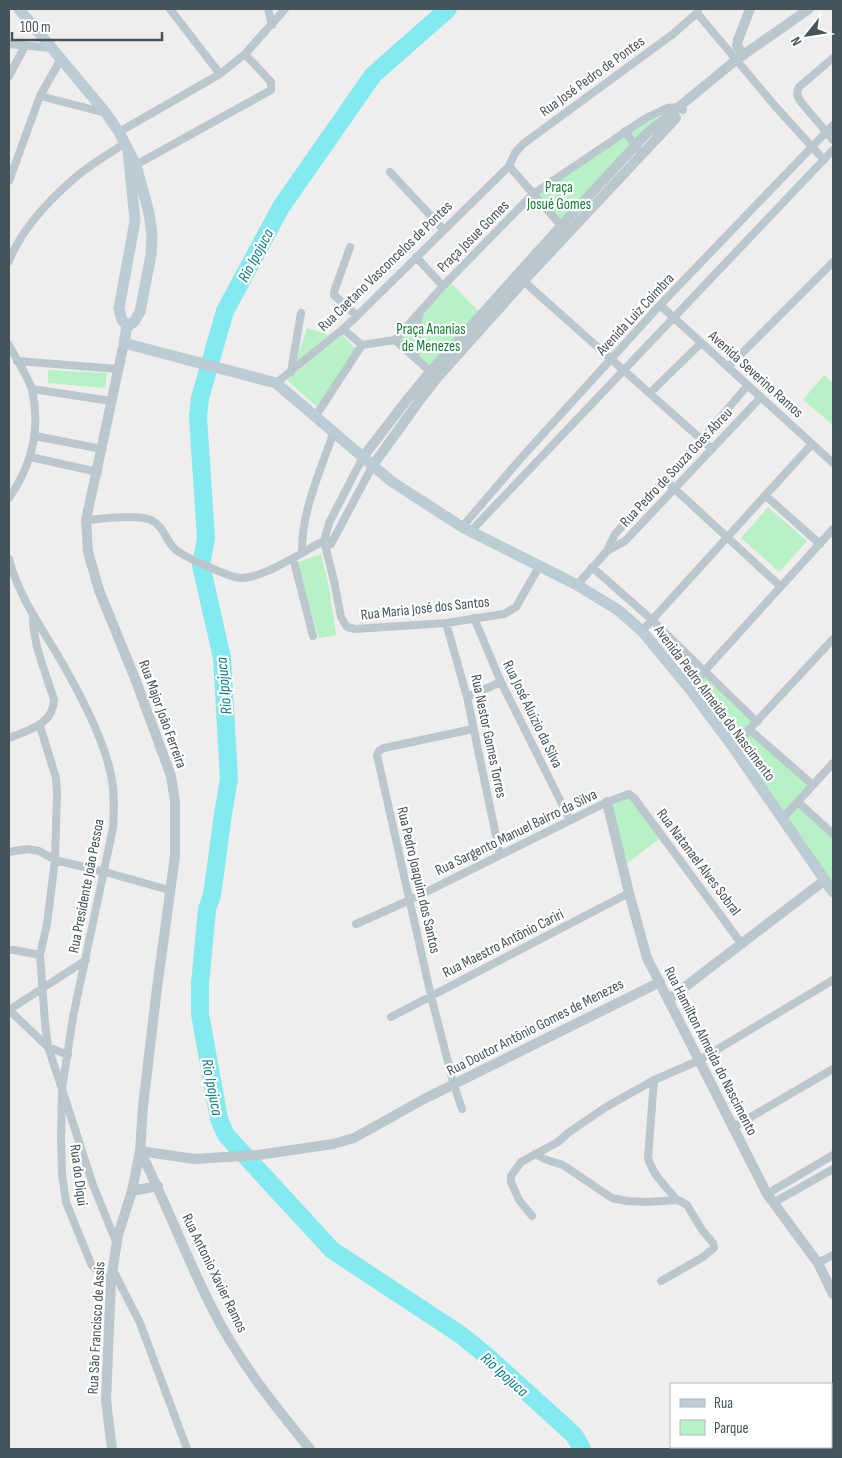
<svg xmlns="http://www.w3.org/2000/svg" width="842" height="1458" viewBox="0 0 842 1458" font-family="'Sofia Sans Condensed',sans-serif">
	<rect width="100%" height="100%" fill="#f0eded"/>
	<path fill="#b8f1c5" d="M651 113 660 124 560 223 531 194 628 125Z
		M451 283 480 313 432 368 400 340Z
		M307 328 329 335 295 365Z
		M342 335 356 349 317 407 287 380Z
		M48 370 107 373 105 388 48 383Z
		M824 375 833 383V425L803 400Z
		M768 507 807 541 779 572 741 538Z
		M321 554 329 587 336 635 319 638 296 563Z
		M703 670 757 720 750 728 811 787 799 801 833 833V892L685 689Z
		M626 791 663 836 625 865 611 798Z"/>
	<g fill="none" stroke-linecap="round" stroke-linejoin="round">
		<path stroke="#82eaf0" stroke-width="18" d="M202 560 206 538 198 417 200 398 225 311 281 207 373 75 448 9
			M201 565 222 658 229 779 223 814 212 895 207 909 200 984V1014L219 1119 226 1135 332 1250 461 1335 488 1357 574 1435 582 1449"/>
		<path stroke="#bac7cd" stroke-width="6" d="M416 359 420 312"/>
		<path stroke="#bac7cd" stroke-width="8" d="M170 9 220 74
			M268 9 272 25
			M697 13 775 106 824 160
			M9 44 51 48
			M833 58 799 87C796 93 797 96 801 102L833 140
			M9 76 25 46
			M40 96 106 113
			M625 131 638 150
			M119 132 220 74 245 54 285 9
			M509 166 565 230
			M132 167 271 90V82L245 54
			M390 172 443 229
			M9 181 40 96 61 59
			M350 247 334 292V295L357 316
			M416 257 443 286
			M9 261C22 228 50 199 77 176 91 164 109 154 125 143
			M520 278 711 448
			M660 305 833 463
			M343 329 362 345 395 340
			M395 340 443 286 533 194 646 118 667 108 679 107 683 110
			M395 340 433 374
			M9 345C15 357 29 378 32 390 41 429 31 466 9 498
			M17 361 118 369
			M728 367 833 262
			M291 372 301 313
			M276 383 343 329 357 316 509 166 515 153 523 144 673 34 697 13 699 9
			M32 389 111 401
			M650 393 701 343
			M315 417 362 345
			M35 436 102 449
			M30 457 98 472
			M363 457 329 523 324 541 334 581 341 617 347 627 355 629 446 623 504 614 516 607 540 565
			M664 479 780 586
			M766 496 820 544
			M86 520C103 519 136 514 151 520 165 527 165 540 175 549 182 556 231 578 241 578 259 578 288 561 304 552 313 547 321 540 332 541
			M462 527 522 457 660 305 833 125
			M471 531 833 150
			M331 544 373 465
			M607 551 615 534 702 439 748 385
			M302 553C301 511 321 470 334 431
			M293 558 313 636
			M9 559C18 594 39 624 57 654 77 688 103 736 111 775 115 792 114 811 113 828L73 1017 62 1089 93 1185 117 1244
			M592 567 652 620 757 722
			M577 585 607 551 625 541 761 397
			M474 618 501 682 570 820
			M446 623 467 697 500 855
			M642 631 812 444
			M689 688 833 529
			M467 697 501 682
			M40 726 56 778 57 793 55 860 47 924 40 955 45 1023 48 1047 62 1089 61 1139 62 1174 66 1202 91 1264 99 1273 111 1281
			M750 730 813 785
			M9 738C28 730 53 725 54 700 46 673 33 645 33 617
			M733 747 833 639
			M798 802 833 834
			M783 818 833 763
			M9 852 27 849 39 851 55 860 105 872 169 890
			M356 924 410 900 607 802 629 794 634 798 741 943
			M9 950H14L40 955
			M9 1010 86 960
			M9 1010 48 1047 68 1055
			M391 1017 629 893
			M654 1080 648 1158C653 1175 666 1187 677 1200
			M462 1109 454 1085 431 996 377 755 379 751 384 748 473 729
			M732 1128 833 1069
			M535 1154 547 1160 563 1165 612 1198 627 1201 647 1202 677 1200 682 1202 687 1205 702 1230 713 1243 714 1248 703 1257 661 1281
			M767 1194 833 1155
			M773 1203 833 1169
			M532 1216 519 1200 511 1182V1176L521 1162 558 1142 568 1133 606 1107 654 1080 698 1061 833 980
			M818 1263 833 1255
			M113 1270 140 1323 187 1449"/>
		<path stroke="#bac7cd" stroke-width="10" d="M744 55 737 46 738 40 750 9
			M363 457 406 401 430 372 561 226 646 134 736 60 809 9
			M373 465 420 400 438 377 531 273 676 118
			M607 802 629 893 647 958 767 1194 818 1263 833 1294
			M669 999 825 880
			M140 1151 194 1159 258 1155 333 1144 354 1138 424 1099 660 982
			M140 1151C166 1202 185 1255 211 1306 237 1359 273 1404 310 1449
			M132 1191 158 1186
			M112 1449 106 1400 111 1281 118 1235 132 1191 140 1151 143 1106 157 988 175 856V802L171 776 136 681 99 590 88 552 86 520 124 343"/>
		<path stroke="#bcccd5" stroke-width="11" d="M19 9 106 113 119 132 136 165 149 213 152 235 151 255 140 312 134 322 127 326
			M128 151 135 221 119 308 122 320 127 326 124 343 276 383 391 481 462 527 577 585 618 610 642 631 689 688 733 747 833 892"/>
	</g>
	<g text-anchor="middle" stroke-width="4.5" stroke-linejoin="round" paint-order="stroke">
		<g font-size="15" fill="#44545b" stroke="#fff">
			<text transform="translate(592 76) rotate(-36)" y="5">Rua José Pedro de Pontes</text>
			<text transform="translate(473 236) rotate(-45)" y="5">Praça Josue Gomes</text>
			<text transform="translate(385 266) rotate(-44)" y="5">Rua Caetano Vasconcelos de Pontes</text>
			<text transform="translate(635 314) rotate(-47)" y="5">Avenida Luiz Coimbra</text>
			<text transform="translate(756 374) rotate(42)" y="5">Avenida Severino Ramos</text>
			<text transform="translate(676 467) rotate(-47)" y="5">Rua Pedro de Souza Goes Abreu</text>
			<text transform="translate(425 608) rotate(-6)" y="5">Rua Maria José dos Santos</text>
			<text transform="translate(715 703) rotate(53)" y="5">Avenida Pedro Almeida do Nascimento</text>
			<text transform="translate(163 714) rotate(70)" y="5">Rua Major João Ferreira</text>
			<text transform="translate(533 714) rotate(64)" y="5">Rua José Aluízio da Silva</text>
			<text transform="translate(489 736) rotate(78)" y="5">Rua Nestor Gomes Torres</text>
			<text transform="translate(516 832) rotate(-26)" y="5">Rua Sargento Manuel Bairro da Silva</text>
			<text transform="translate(699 862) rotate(53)" y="5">Rua Natanael Alves Sobral</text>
			<text transform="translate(419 880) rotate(77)" y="5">Rua Pedro Joaquim dos Santos</text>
			<text transform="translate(86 886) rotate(-79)" y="5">Rua Presidente João Pessoa</text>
			<text transform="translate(503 943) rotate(-27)" y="5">Rua Maestro Antônio Cariri</text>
			<text transform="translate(535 1027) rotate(-27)" y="5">Rua Doutor Antônio Gomes de Menezes</text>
			<text transform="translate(711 1051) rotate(63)" y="5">Rua Hamilton Almeida do Nascimento</text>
			<text transform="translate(79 1175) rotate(83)" y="5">Rua do Diqui</text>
			<text transform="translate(215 1273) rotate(64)" y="5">Rua Antonio Xavier Ramos</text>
			<text transform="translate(96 1328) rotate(-87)" y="5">Rua São Francisco de Assis</text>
		</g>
		<g font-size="15" fill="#128038" stroke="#fff">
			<text x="559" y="192">Praça<tspan x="559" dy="17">Josué Gomes</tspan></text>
			<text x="431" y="334">Praça Ananias<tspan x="431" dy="17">de Menezes</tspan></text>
		</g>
		<g font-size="16" font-style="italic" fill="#087f87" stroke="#fff">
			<text transform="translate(255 255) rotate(-62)" y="6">Rio Ipojuca</text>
			<text transform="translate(223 686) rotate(-95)" y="6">Rio Ipojuca</text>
			<text transform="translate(213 1087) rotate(79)" y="6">Rio Ipojuca</text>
			<text transform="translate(505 1374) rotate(42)" y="6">Rio Ipojuca</text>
		</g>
	</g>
	<rect width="842" height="1458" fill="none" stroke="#44545b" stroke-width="20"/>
	<rect x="670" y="1383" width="162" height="65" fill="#ffffff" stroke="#b4bbbd"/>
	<rect x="680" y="1399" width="25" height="8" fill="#bcccd5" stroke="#b4bbbd"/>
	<text x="714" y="1408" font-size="15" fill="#44545b">Rua</text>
	<rect x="680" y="1420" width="25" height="15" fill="#b8f1c5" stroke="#b4bbbd"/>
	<text x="714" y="1433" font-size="15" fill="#44545b">Parque</text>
	<g transform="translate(807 35) rotate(240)" stroke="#ffffff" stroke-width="4" paint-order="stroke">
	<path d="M0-4L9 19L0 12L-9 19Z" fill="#44545b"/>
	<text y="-8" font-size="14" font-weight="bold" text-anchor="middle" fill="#44545b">N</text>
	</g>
	<path d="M12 32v8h150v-8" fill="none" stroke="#44545b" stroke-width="2.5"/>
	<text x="20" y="32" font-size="15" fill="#44545b" stroke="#ffffff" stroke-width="4" paint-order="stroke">100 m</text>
</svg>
